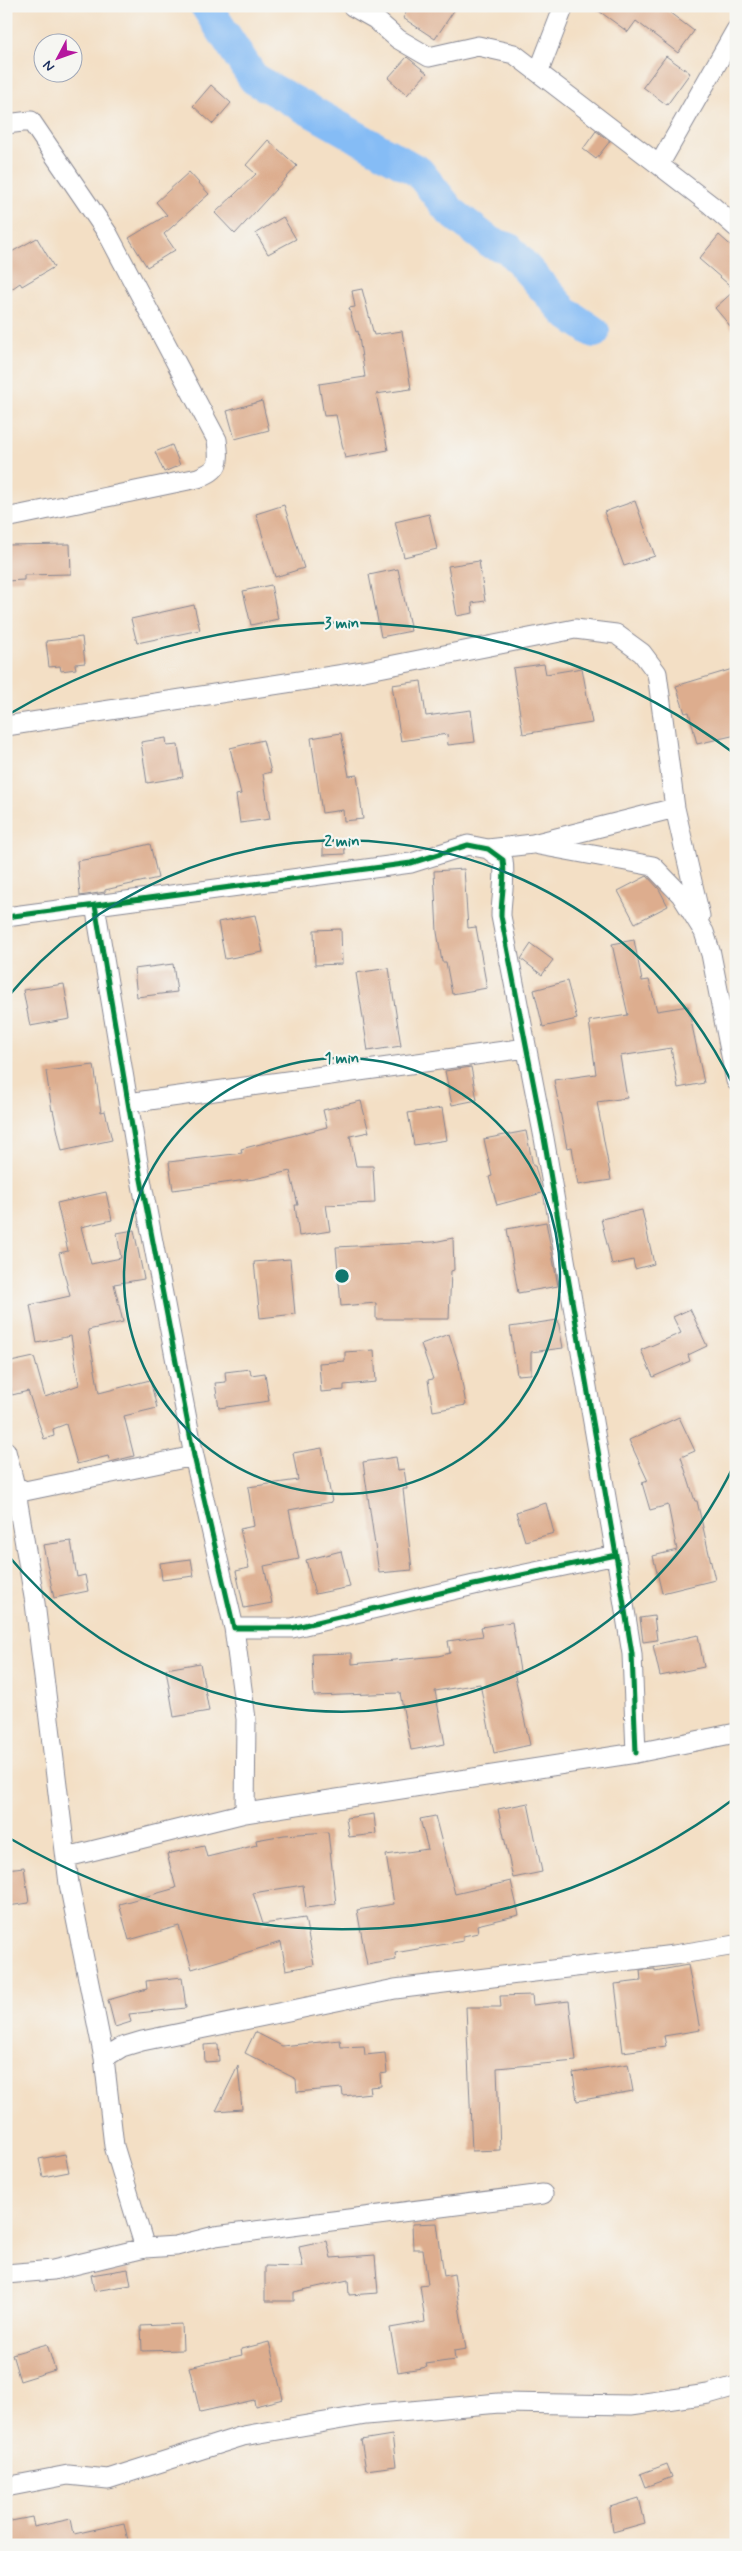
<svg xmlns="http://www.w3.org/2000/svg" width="742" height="2551" viewBox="0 0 742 2551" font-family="Mynerve,sans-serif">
	<rect width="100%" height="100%" fill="#f6f6f2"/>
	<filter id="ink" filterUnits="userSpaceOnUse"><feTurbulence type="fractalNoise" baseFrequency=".02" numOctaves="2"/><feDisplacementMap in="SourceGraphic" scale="10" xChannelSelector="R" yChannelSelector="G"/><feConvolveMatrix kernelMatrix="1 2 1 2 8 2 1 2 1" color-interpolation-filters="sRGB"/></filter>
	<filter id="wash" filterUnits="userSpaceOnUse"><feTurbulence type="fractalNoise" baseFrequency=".0096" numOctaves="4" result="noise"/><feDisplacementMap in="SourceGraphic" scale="20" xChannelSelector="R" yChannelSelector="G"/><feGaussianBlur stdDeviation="1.12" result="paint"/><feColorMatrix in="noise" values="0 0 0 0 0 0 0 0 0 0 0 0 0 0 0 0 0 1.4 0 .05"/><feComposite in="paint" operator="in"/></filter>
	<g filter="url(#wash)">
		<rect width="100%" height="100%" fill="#f3dfc5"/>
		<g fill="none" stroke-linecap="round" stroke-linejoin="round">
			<path stroke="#85bcf5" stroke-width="32" d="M206 6 254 79 419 172 450 211 491 243 508 248 566 313 594 332"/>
		</g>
		<g id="blocks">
			<path fill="#ddad8e" d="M410 6H457L435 39 403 18Z
				M592 6H661L694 31 678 53 636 21 628 32Z
				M666 56 690 73 667 105 643 87Z
				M407 57 427 73 407 95 388 78Z
				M211 85 231 103 213 124 193 106Z
				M596 131 610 141 596 159 583 149Z
				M268 140 297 166 235 234 215 213 256 174 246 165Z
				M189 172 209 194 164 234 175 250 147 267 129 238 167 215 156 202Z
				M283 217 296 239 268 254 256 233Z
				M719 235 736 250V333L715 308 735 290 699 259Z
				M37 238 54 267 22 286 20 283 6 293V255Z
				M362 289 374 335 402 331 411 389 376 394 388 450 345 458 336 415 324 416 319 384 365 377 358 331 356 332 349 308 355 307 352 291Z
				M262 401 269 430 235 439 227 411Z
				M172 445 180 465 164 472 155 452Z
				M635 501 655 556 624 566 604 512Z
				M284 505 304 568 275 577 256 514Z
				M429 514 437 549 404 557 395 522Z
				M70 544 71 574 24 575V580L6 581V545Z
				M479 561 485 601 472 603 473 613 457 616 448 566Z
				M398 569 411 631 381 637 369 575Z
				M271 585 278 619 251 625 243 591Z
				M194 605 200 630 137 643 131 619Z
				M82 637 85 663 75 664 76 669 61 671 60 666 49 667 46 641Z
				M544 664 546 674 582 668 592 723 523 734 513 668Z
				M736 668V735L697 744 689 712 685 713 676 686Z
				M421 681 426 716 471 710 475 742 448 745 447 734 401 741 392 685Z
				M341 733 349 776 357 775 363 819 344 821 343 810 322 813 311 738Z
				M166 738 167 746 178 745 183 777 147 783 141 742Z
				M263 740 271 772 263 774 270 819 240 823 236 795 241 794 230 748Z
				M344 840 345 854 323 855V841Z
				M150 844 158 878 105 890V892L80 896 77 861 112 855V853Z
				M464 869 468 928 476 927 487 988 452 994 446 962H442L437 932 434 871Z
				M647 876 659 889 668 906 635 923 618 891Z
				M255 915 263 952 225 959 218 922Z
				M341 929 342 964 315 965 314 930Z
				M634 940 642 981 649 980 657 1011 688 1006 704 1083 678 1088 671 1048 620 1056 627 1098 597 1102 611 1180 578 1185 572 1147 567 1148 554 1080 596 1074 589 1021 628 1015 612 944Z
				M531 944 553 960 542 975 521 959Z
				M173 964 177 992 137 997 134 969Z
				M389 968 401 1046 368 1051 356 973Z
				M567 981 577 1019 543 1027 534 990Z
				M64 984 70 1019 30 1026 23 990Z
				M94 1065 101 1112 105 1111 112 1140 62 1151 53 1110 52 1111 46 1071Z
				M471 1067 477 1100 452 1105 445 1071Z
				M361 1101 369 1132 350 1136 356 1166H373L375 1203 326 1205 330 1231 299 1236 295 1205H298L290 1171 254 1179 173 1190 169 1162 242 1153 241 1149 327 1127 323 1110Z
				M442 1108 447 1140 414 1145 408 1113Z
				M526 1131 533 1166H535L542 1193 497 1205 489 1177 492 1176 484 1139Z
				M106 1192 112 1220 81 1227 91 1264 121 1258 117 1233 134 1230 144 1279 114 1284 123 1322 88 1330 99 1393 150 1380 157 1408 124 1416 134 1456 110 1462 108 1456 77 1464 66 1424 53 1429 54 1436 44 1439 28 1391 12 1395 6 1363 34 1357 45 1397 79 1385 71 1336 37 1343 30 1305 70 1296 59 1253 68 1251 57 1203Z
				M642 1210 654 1264 635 1269 633 1260 612 1265 601 1219Z
				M546 1222 558 1286 518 1293 507 1229Z
				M453 1238 454 1270 451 1271 449 1319H376V1303L341 1306 336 1247 434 1242Z
				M290 1259 295 1314 260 1318 254 1262Z
				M690 1309 707 1346 688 1355 690 1361 653 1377 641 1350 681 1333 673 1317Z
				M558 1320 563 1348 531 1352V1374L517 1375 510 1327Z
				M449 1334 459 1365 466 1405 433 1411 428 1380 433 1379 421 1344Z
				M374 1350 376 1382 344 1385V1390L321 1392 319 1363 345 1361V1352Z
				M250 1369 251 1375 265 1373 269 1401 219 1408 215 1383 226 1382 225 1372Z
				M679 1417 695 1451 681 1457 695 1501H697L715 1580 662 1593 653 1556 677 1550 668 1505 650 1510 642 1483 648 1481 629 1440Z
				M322 1448 332 1502 289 1510 299 1559 264 1566 272 1603 244 1608 236 1571 249 1568 240 1529 254 1526 248 1487 298 1480 293 1453Z
				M396 1457 398 1470 404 1469 407 1489H403L412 1570 379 1573 363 1462Z
				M546 1503 554 1533 525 1541 516 1512Z
				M71 1541 77 1577 85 1575 88 1591 54 1598 43 1545Z
				M341 1551 350 1587 315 1594 306 1560Z
				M191 1559 194 1576 162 1580 160 1563Z
				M654 1616 657 1640 643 1642 640 1618Z
				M512 1622 520 1671 514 1672 530 1745 494 1753 480 1684 435 1691 445 1744 411 1750 400 1693 314 1696 312 1654 352 1653V1664L438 1656 450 1653 448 1641 483 1636 481 1627Z
				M698 1635 704 1667 660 1676 653 1645Z
				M200 1663 209 1711 174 1717 166 1669Z
				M528 1803 542 1872 513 1878 498 1809Z
				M374 1814 376 1834 349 1837 346 1818Z
				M435 1816 455 1894 511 1881 519 1915 477 1925 478 1933 463 1936V1941L395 1953 396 1960 367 1965 357 1910 394 1904 386 1855 428 1849 420 1819Z
				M328 1832 336 1904 306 1908 303 1885 253 1893 263 1924 305 1918 314 1965 286 1970 281 1942 192 1969 179 1926 129 1940 119 1904 176 1888 167 1854 204 1846 207 1857 257 1845 256 1840 284 1835Z
				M24 1867 29 1903 8 1906 6 1869Z
				M688 1965 700 2030 664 2036 666 2046 623 2052 615 1984 641 1981 640 1970 655 1969V1971Z
				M182 1977 186 2008 129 2014 131 2022 115 2027 108 2000 147 1989 146 1981Z
				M532 1995 533 2005 569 2001 576 2061 497 2068 500 2150 472 2151 466 2007H501L500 1996Z
				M255 2032 282 2046 340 2040 341 2047 364 2046 365 2055 385 2053 387 2073 380 2074 381 2086 370 2087 371 2093 343 2096 342 2088 297 2092 296 2079 245 2053Z
				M218 2044 219 2061 205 2062 204 2045Z
				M628 2064 633 2091 577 2101 573 2073Z
				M238 2066 242 2109 216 2111Z
				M65 2154 69 2172 43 2177 39 2159Z
				M437 2223 444 2276 454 2274 466 2349 454 2351 455 2360 426 2364 427 2367 398 2372 390 2328 425 2322 420 2285 428 2284 423 2249H413L412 2224Z
				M327 2241 331 2258 375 2255 378 2293 349 2295 348 2280 294 2292V2301H265V2266L303 2267 299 2247Z
				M128 2269 131 2285 94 2291 91 2275Z
				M182 2324 183 2350 142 2351 141 2326Z
				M269 2342 283 2399 255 2406 254 2400 200 2412 189 2367 242 2355 241 2349Z
				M47 2344 55 2370 20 2381 12 2354Z
				M392 2435 396 2466 366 2470 361 2440Z
				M667 2464 672 2477 645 2487 640 2474Z
				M639 2498 645 2523 613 2532 610 2507Z
				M32 2517 34 2527 71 2519 74 2534 124 2523 129 2545H8L6 2522Z"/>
		</g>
	</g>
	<g filter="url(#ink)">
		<use href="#blocks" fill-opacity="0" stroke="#878792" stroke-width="1"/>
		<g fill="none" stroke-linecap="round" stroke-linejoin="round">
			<g stroke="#878792" stroke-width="21">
				<path id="street" d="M352 6 375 19 398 39 429 57 478 46 514 54 659 165
					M736 30 659 165 711 205 736 227
					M539 71 564 6
					M6 124 31 121 108 234 217 440C220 464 220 469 198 478L6 518
					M6 726 364 671 575 629 616 634 642 653 657 673 675 808 533 844 488 849
					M675 808 700 916
					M539 845 653 866 681 895 704 932 711 954 736 1081
					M95 905 140 1174 194 1456 234 1628H292L474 1585 616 1555 632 1654 636 1753
					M6 917 411 863 468 845 488 849 503 860C506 879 501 897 501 916L544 1138 616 1555
					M128 1103 526 1048
					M6 1451 15 1486 25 1491 194 1456
					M15 1486 35 1603 69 1884 104 2058 114 2146 145 2248
					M234 1628 246 1719 245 1813
					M67 1857 245 1813 636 1753 736 1733
					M104 2058 122 2047 142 2041 395 1989 674 1955 736 1945
					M6 2274 53 2270 145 2248 176 2246 215 2236 543 2194
					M6 2487 68 2475 108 2479 243 2436 366 2415 499 2403 631 2405 708 2394 736 2386"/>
			</g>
			<use href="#street" stroke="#fff" stroke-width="19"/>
			<g stroke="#f6f6f2" stroke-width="8">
				<path id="cycleway" d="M95 905 140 1174 194 1456 234 1628H292L474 1585 616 1555 632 1654 636 1753
					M6 917 411 863 468 845 488 849 503 860C506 879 501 897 501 916L544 1138 616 1555"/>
			</g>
			<use href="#cycleway" stroke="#00873e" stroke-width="5"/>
		</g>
	</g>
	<g fill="none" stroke="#0f766e" stroke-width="2.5">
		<circle cx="342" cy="1276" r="218"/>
		<path d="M735 1463A435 435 0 0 1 6 1553M6 999A435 435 0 0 1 735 1089"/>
		<path d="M735 1798A653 653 0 0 1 11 1839M11 713A653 653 0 0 1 735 754"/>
	</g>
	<circle cx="342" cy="1276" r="8" fill="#0f766e" stroke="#f6f6f2" stroke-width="2.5"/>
	<g font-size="15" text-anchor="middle" font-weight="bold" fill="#0f766e" stroke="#f6f6f2" stroke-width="4.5" stroke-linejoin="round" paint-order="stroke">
		<text x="342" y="628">3 min</text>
		<text x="342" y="846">2 min</text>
		<text x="342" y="1063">1 min</text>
	</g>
	<rect width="742" height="2551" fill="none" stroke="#f6f6f2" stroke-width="25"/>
	<g transform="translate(58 58) rotate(229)"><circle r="24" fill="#f6f6f2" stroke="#9ea6b7"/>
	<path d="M0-4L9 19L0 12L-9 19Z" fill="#b5179e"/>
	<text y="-8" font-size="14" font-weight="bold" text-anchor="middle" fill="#1b2f5e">N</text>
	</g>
</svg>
